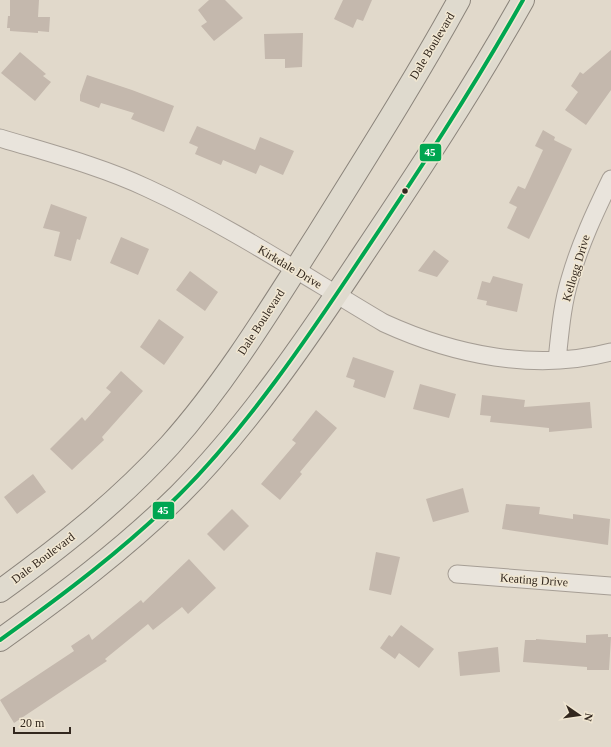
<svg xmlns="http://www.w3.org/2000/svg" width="611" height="747" viewBox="0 0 611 747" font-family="Georgia,serif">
	<rect width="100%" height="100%" fill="#e1d9cb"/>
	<path fill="#c4b8ad" d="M10 0H39L38 17H50L49 32 38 31V33L10 31V28H7L8 16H10Z
		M209 0H225L243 18 214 41 201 26 207 22 198 10Z
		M343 0H372L363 21 357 19 353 28 334 19Z
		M303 33 302 67 285 68V59H265L264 34Z
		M611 50V90L586 125 565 110 578 92 571 86 580 72 583 74Z
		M20 52 46 74 43 76 51 82 35 101 1 73Z
		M87 75 132 90 174 106 164 132 131 119 134 113 101 103 99 108 80 101V95Z
		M197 126 255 150 260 137 294 151 283 175 260 165 256 174 223 160 221 165 195 154 198 147 189 143Z
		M543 130 555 137 554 140 572 149 529 239 507 228 517 207 509 203 518 186 525 189 543 150 535 146Z
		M51 204 87 217 80 240 77 239 71 261 54 256 60 232 43 228Z
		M121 237 149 249 138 275 110 263Z
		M434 250 449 261 437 277 418 271Z
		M190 271 218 292 205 311 176 290Z
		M493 276 523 284 517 312 486 305 487 301 477 299 482 281 490 283Z
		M159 319 184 337 164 365 140 347Z
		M353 357 394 371 385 398 353 387 355 380 346 377Z
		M121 371 143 391 102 437 104 440 72 470 50 449 82 417 85 421 111 392 106 388Z
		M420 384 456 394 449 418 413 409Z
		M482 395 525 400 524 407 590 402 592 428 549 432V428L490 422 491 416 480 415Z
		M316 410 337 428 300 472 302 474 280 500 261 484 296 443 292 440Z
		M33 474 46 492 17 514 4 497Z
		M463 488 469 512 433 522 426 499Z
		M506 504 540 507 539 514 573 519V514L610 519 608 545 502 529Z
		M232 509 249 526 224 551 207 534Z
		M376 552 400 557 391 595 369 590Z
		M189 559 216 588 188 614 182 607 153 630 148 624 105 659 107 661 14 723 0 700 74 651 71 646 89 634 92 640 141 600 143 603Z
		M401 625 434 649 419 668 399 653 395 659 380 648 389 635 392 637Z
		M608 634V637H611L609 670H587V667L523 662 525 640H536V639L586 643V635Z
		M498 647 500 672 460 676 458 652Z"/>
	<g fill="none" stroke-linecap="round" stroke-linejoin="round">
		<g stroke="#a69e95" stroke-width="19">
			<path id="street" d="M0 138C49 153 100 166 147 188 230 226 306 277 384 323 454 355 535 372 611 352
				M557 360C560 333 562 305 570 279 580 244 595 212 611 179
				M457 574 611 586"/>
		</g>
		<g stroke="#8b847b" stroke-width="24">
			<path id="primary" d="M0 591C61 547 119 501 170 445 227 381 272 306 318 234 366 157 415 80 459 0
				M0 640C63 595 124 549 179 495 247 427 307 339 360 259 417 174 473 89 523 0"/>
		</g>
		<use href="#street" stroke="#e9e4dc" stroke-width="17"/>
		<use href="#primary" stroke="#dfdace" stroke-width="22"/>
		<g stroke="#f1e7d2" stroke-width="7">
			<path id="bus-1" d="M0 640C63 595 124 549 179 495 247 427 307 339 360 259 417 174 473 89 523 0"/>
		</g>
		<use href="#bus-1" stroke="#00a651" stroke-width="4"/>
	</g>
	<circle fill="#32271e" stroke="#f1e7d2" stroke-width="1.5" cx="405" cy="191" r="3.5"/>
	<g text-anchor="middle" stroke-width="3" stroke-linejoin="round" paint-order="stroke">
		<g font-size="12" fill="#32271e" stroke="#f1e7d2">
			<text transform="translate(432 46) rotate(-59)" y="4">Dale Boulevard</text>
			<text transform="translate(290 267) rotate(31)" y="4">Kirkdale Drive</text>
			<text transform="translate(576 268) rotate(-73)" y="4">Kellogg Drive</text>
			<text transform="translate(261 322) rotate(-57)" y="4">Dale Boulevard</text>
			<text transform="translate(43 558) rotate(-37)" y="4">Dale Boulevard</text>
			<text transform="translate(534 580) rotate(4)" y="4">Keating Drive</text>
		</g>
	</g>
	<g stroke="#f1e7d2" stroke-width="1.5">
		<rect x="419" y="143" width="23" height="19" rx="4" fill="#00a651"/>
		<rect x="152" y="501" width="23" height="19" rx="4" fill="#00a651"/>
	</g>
	<g font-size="11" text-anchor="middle" font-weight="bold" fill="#fff">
		<text x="430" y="156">45</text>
		<text x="163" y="514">45</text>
	</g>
	<g transform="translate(579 715) rotate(103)" stroke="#f1e7d2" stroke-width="3" paint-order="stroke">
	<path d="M0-3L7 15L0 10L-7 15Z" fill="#32271e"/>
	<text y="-6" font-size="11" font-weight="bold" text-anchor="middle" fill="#32271e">N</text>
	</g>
	<path d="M14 727v6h56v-6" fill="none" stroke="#32271e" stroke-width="2"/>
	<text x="20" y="727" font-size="12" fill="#32271e" stroke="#f1e7d2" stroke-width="3" paint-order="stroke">20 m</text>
</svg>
